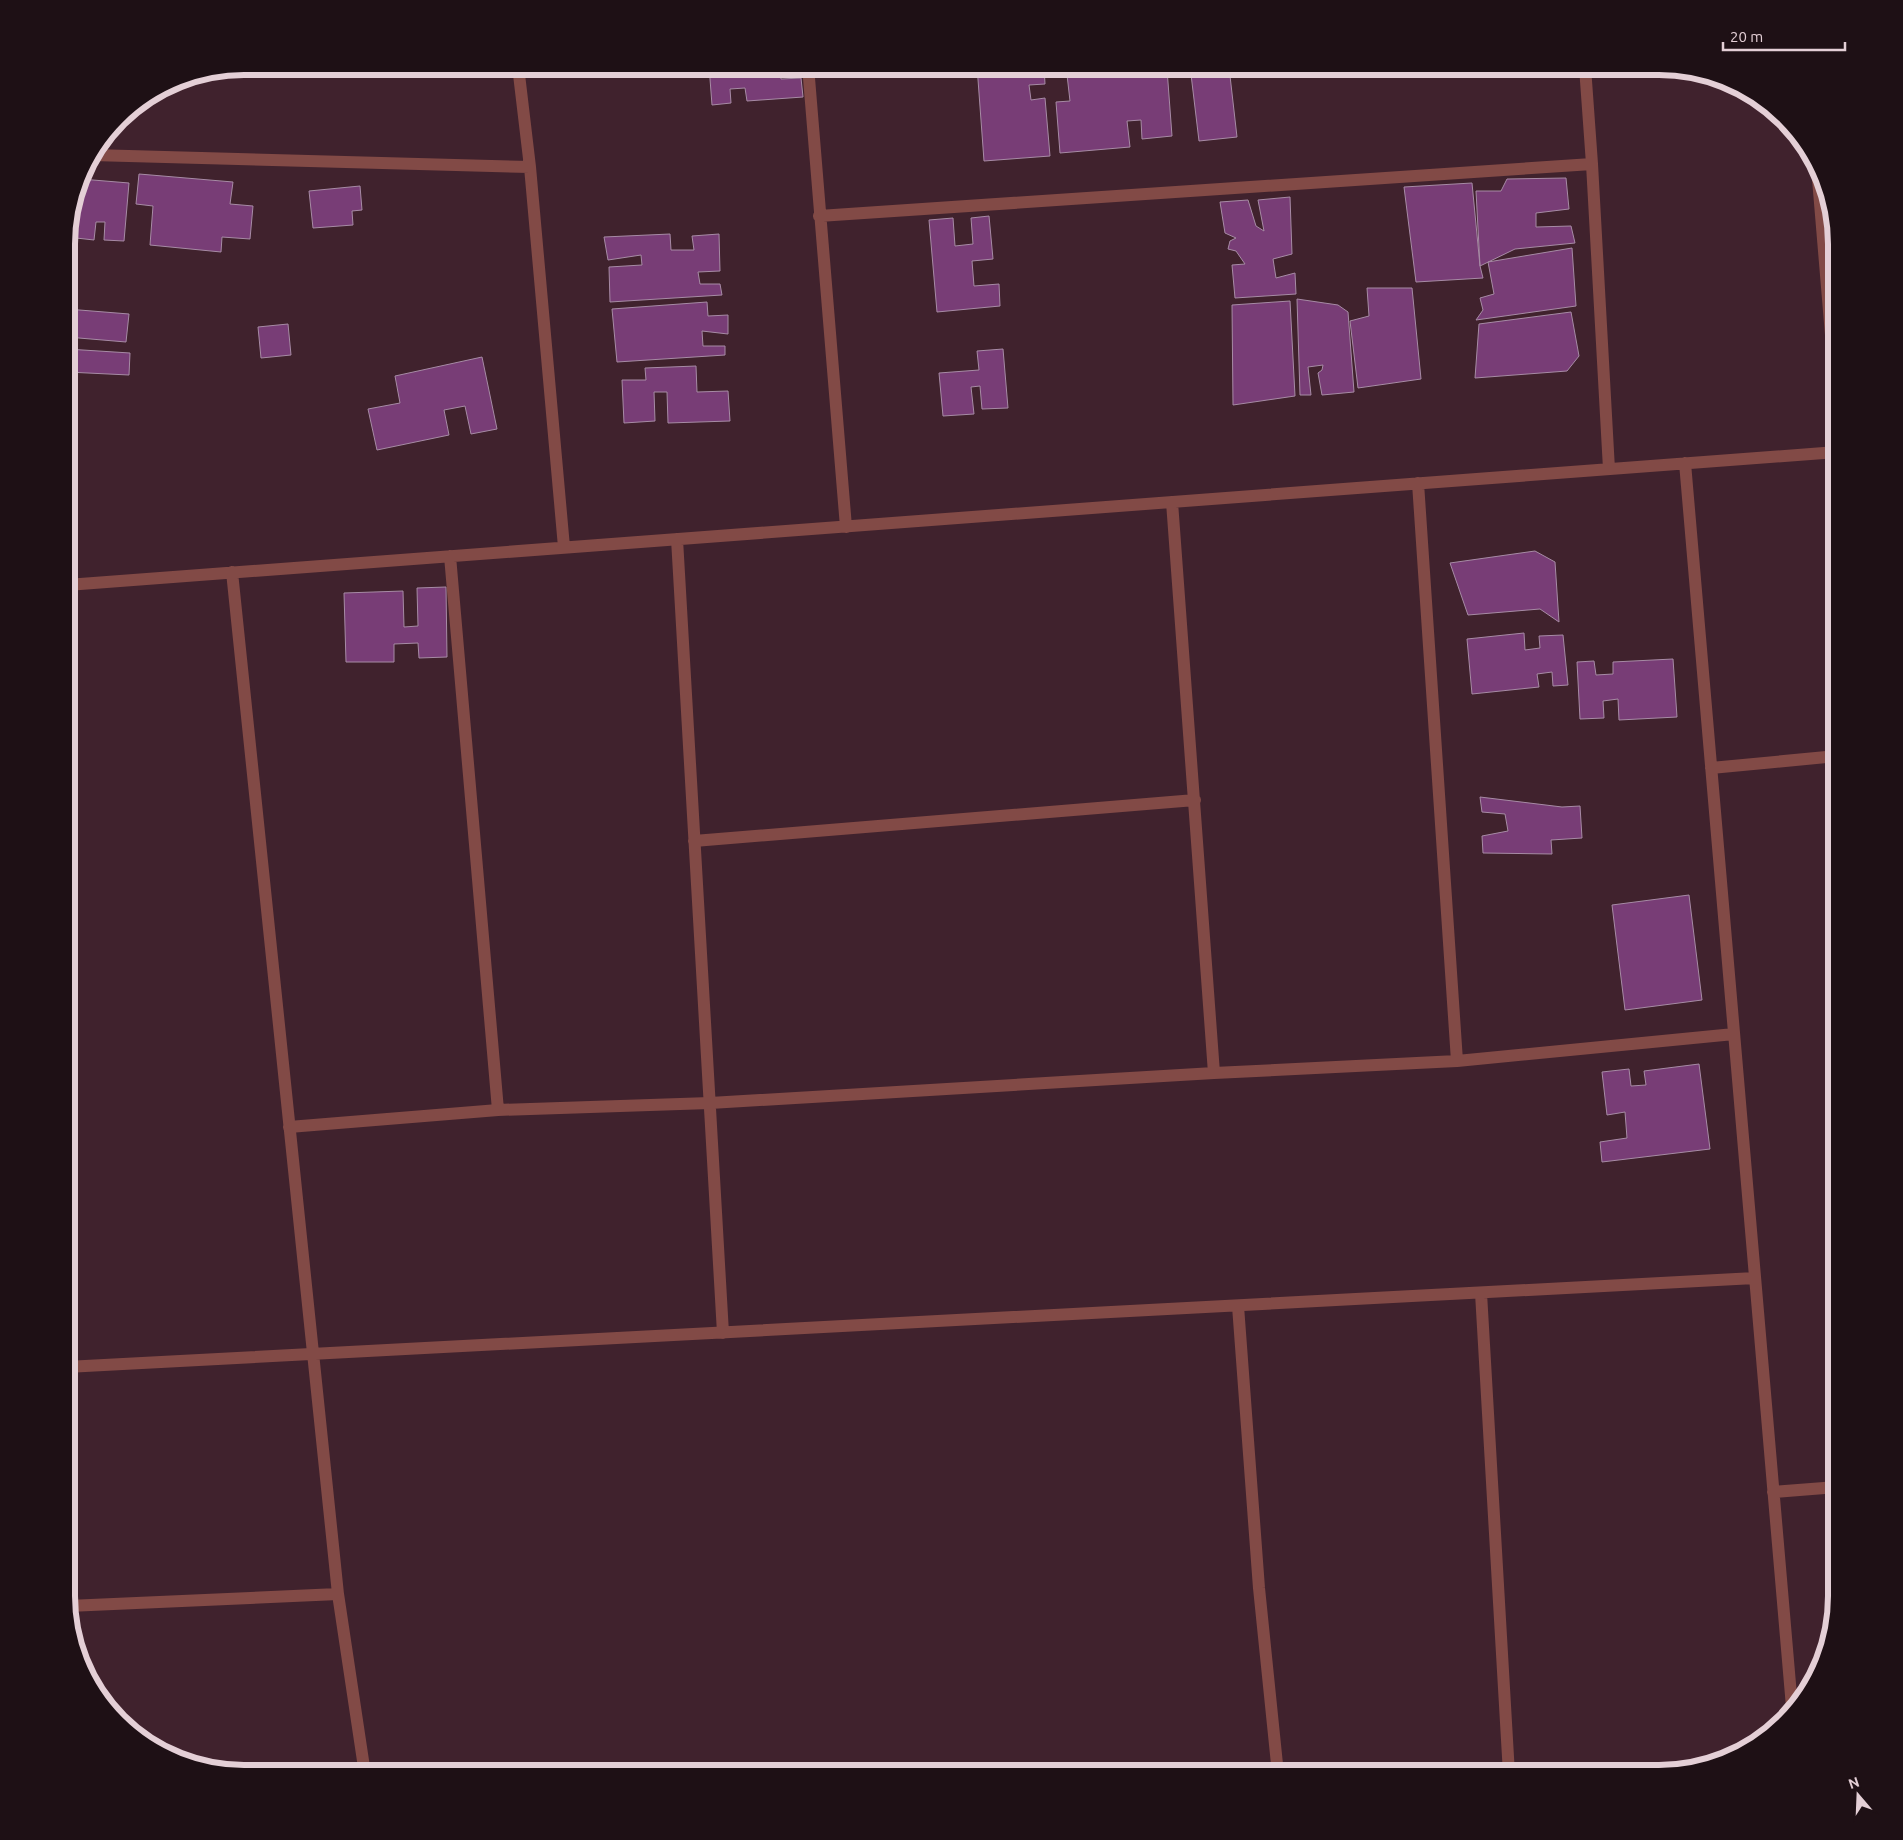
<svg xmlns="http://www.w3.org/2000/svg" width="1903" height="1840" viewBox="0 0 1903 1840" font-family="Ubuntu,sans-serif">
	<rect width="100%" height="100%" fill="#40222d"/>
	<path fill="#783d76" stroke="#a78ba5" d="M709 66H780L781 79 801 78 803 97 747 101 745 88 730 89 731 103 712 105Z
		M852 66H914L853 74Z
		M977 66H1044L1045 84 1029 85 1031 100 1045 98 1050 156 984 161Z
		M1066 66H1154V70L1167 69 1172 136 1142 139 1141 120 1127 121 1130 147 1060 153 1056 102 1070 101Z
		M1190 66 1229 67 1237 137 1199 141Z
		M139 174 233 182 230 204 253 206 250 239 222 237 221 252 150 245 153 206 136 204Z
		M1566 178 1569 209 1536 213V227L1571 226 1575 243 1515 249 1480 266 1476 191H1501L1507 179Z
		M81 179 129 183 124 241 104 240 105 222H96L94 240 67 237Z
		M1472 183 1480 266 1483 278 1416 282 1404 187Z
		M360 186 362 210 352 211 353 225 313 228 309 191Z
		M1290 197 1292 254 1273 259 1276 278 1295 273 1296 294 1235 298 1232 265 1245 264 1236 251 1228 249 1230 241 1236 238 1225 233 1220 202 1248 200 1256 226 1264 231 1258 200Z
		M989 216 993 259 972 261 974 286 999 284 1000 306 937 312 929 220 953 218 955 246 973 244 971 218Z
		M670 234 671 250H694L692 236 719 234 720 271 698 272 700 284H720L722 295 610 302 609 267 642 265 641 255 608 260 604 237Z
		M1572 248 1576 306 1476 320 1483 310 1480 298 1494 294 1488 262Z
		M1367 288H1412L1421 379 1358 388 1350 321 1369 316Z
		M1297 299 1338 305 1348 312 1354 392 1322 395 1318 373 1322 370 1323 365 1308 367 1311 395H1300Z
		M1290 301 1295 396 1233 405 1232 305Z
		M707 302 708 316 728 315V334L702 331 703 346H725V355L617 362 612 309Z
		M67 309 129 314 126 342 67 337Z
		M1571 312 1579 356 1567 371 1475 378 1479 324Z
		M288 324 291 355 261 358 258 327Z
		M67 349 130 353 129 375 67 372Z
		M1003 349 1008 408 982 409 980 386 971 387 974 414 943 416 939 373 979 370 977 351Z
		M482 357 497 429 471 434 465 406 444 410 449 435 377 450 368 409 400 403 395 376Z
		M696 366 697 392 728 391 730 421 668 423 667 392H654L655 421 624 423 622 380H646L645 368Z
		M1535 551 1555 562 1559 622 1540 609 1468 615 1450 563Z
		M446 587 447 657 419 658 418 643 394 644V662H346L344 593 403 591 404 627 418 626 417 588Z
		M71 633 77 680H67V634Z
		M1524 633 1525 650 1540 648 1539 636 1563 635 1568 685 1553 686 1552 672 1537 674 1539 687 1472 694 1467 639Z
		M1673 659 1677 717 1619 720 1618 699 1603 701 1604 718 1580 719 1577 662 1594 661 1596 675 1613 674V662Z
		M1480 797 1562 807 1580 806 1582 838 1551 840 1552 854 1483 853 1482 836 1508 831 1505 814 1482 812Z
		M1689 895 1702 1000 1625 1010 1612 905Z
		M1699 1064 1710 1149 1602 1162 1600 1142 1627 1138 1625 1112 1607 1115 1602 1072 1629 1069 1631 1086 1646 1085 1644 1071Z"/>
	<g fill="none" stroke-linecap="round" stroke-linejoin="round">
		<path stroke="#824a46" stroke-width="12" d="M518 66 530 167 564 547
			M808 66 846 527
			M1585 67 1592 164 1609 469
			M92 155 530 167
			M1817 167 1837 407
			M819 216 1592 164
			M1685 463 1792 1707
			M1418 483 1457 1061
			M1172 502 1214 1073
			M677 539 723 1333
			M450 556 498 1110
			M232 572 338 1594 365 1774
			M67 585 1837 452
			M1711 768 1837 756
			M694 841 1195 800
			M289 1127 498 1110 710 1103 1214 1073 1457 1061 1734 1034
			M1481 1293 1509 1774
			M1238 1306 1259 1588 1278 1774
			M66 1367 1755 1278
			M1773 1492 1837 1487
			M68 1606 338 1594"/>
	</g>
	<path d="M0 0H1903V1840H0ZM244 75H1659A169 169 0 0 1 1828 244V1596A169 169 0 0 1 1659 1765H244A169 169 0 0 1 75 1596V244A169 169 0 0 1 244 75Z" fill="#1e1015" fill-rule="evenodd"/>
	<path fill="none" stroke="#e4cfd6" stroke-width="6" d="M244 75H1659A169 169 0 0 1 1828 244V1596A169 169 0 0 1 1659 1765H244A169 169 0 0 1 75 1596V244A169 169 0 0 1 244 75Z"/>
	<g transform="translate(1858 1795) rotate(341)" stroke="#1e1015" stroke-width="4" paint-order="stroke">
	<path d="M0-4L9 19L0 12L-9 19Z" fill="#e4cfd6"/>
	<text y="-8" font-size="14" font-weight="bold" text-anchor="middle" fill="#e4cfd6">N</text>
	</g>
	<path d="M1723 42v8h122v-8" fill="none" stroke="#e4cfd6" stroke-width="2.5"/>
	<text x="1730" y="42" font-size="15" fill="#e4cfd6" stroke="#1e1015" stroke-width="4" paint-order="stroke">20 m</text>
</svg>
